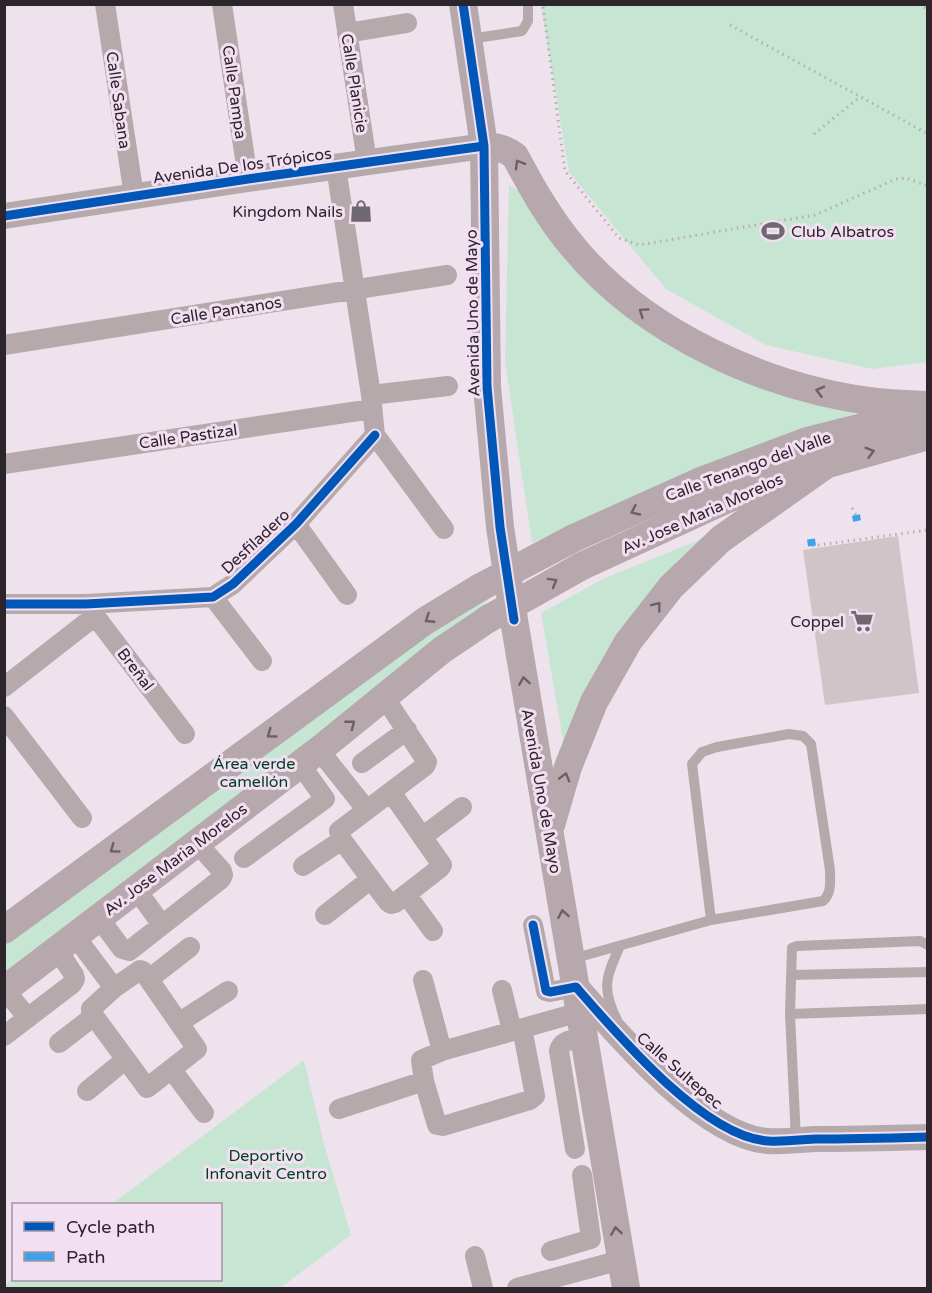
<svg xmlns="http://www.w3.org/2000/svg" width="932" height="1293" viewBox="0 0 932 1293" font-family="'Varela Round',sans-serif">
	<rect width="100%" height="100%" fill="#eee3ed"/>
	<path fill="#c6e5d3" d="M541 5H927V362L872 369 766 345 666 289 569 172Z
		M509 185 530 198 607 294 864 410 698 468 532 543 505 362Z
		M726 529 714 539 566 757 541 613 605 578Z
		M491 598 432 650 5 984V938L402 644Z
		M304 1060 324 1144 351 1235 280 1288H5V1285L13 1278 220 1280V1204H112Z"/>
	<path fill="#cfc5c8" d="M898 536 919 693 825 705 803 550Z"/>
	<g fill="none" stroke-linecap="round" stroke-linejoin="round">
		<path stroke="#b7adb1" stroke-width="3" stroke-dasharray="1.5 4.5" stroke-linecap="butt" d="M919 4 928 10
			M543 7 565 171 619 238 639 245 815 215 896 179 906 178 928 186
			M730 25 928 134
			M814 134 860 97
			M852 508 856 515
			M812 546 928 530"/>
		<path stroke="#b6a9ac" stroke-width="10" d="M470 39 522 31 528 21V4
			M572 959 711 920 823 901C832 893 830 881 830 870L811 744 803 736 789 734 717 747 702 752 692 764 711 920
			M791 975 928 972
			M790 1014 928 1009
			M617 1020C601 988 606 977 620 946
			M796 1140 790 1014 792 948 797 946 920 941 928 945"/>
		<path stroke="#b6a9ac" stroke-width="20" d="M105 4 134 196
			M222 4 248 179
			M343 4 367 162
			M347 33 407 23
			M336 167 371 395 375 435 444 529
			M4 345 447 275
			M371 395 448 386
			M4 464 372 409
			M296 524 347 595
			M213 597 262 661
			M4 604H86L213 597 233 584 296 524 375 435
			M86 604 185 734
			M4 687 95 616
			M385 698 427 762 425 766 339 831 342 840 388 902 391 904 395 903 440 868 442 865 391 792
			M4 716 82 818
			M319 750 366 809
			M362 763 407 730
			M422 837 462 807
			M244 858 325 799 300 764
			M303 866 342 840
			M136 889 162 925
			M406 894 433 931
			M325 915 371 879
			M99 918 122 949 129 951 221 879 223 875 222 871 197 843
			M533 925 546 991 550 992 576 987
			M75 936 114 988
			M140 970 143 971 197 1049 147 1088 91 1012V1009L114 988Z
			M149 979 190 947
			M423 980 442 1051
			M5 990 28 1018
			M502 990 512 1031
			M180 1022 228 991
			M522 1028 535 1096 530 1100 443 1126 437 1125 424 1081 421 1060 442 1051 580 1012
			M4 1036 72 984 75 979 74 975 57 949
			M59 1043 94 1016
			M172 1070 204 1113
			M87 1091 125 1060
			M339 1109 424 1081
			M575 1149 559 1051C561 1039 574 1040 585 1038
			M551 1251 591 1239 582 1175
			M475 1256 483 1288
			M517 1288 621 1260"/>
		<path stroke="#b6a9ac" stroke-width="26" d="M4 216 248 179 484 146
			M576 987C617 1034 704 1137 768 1141 783 1142 799 1140 814 1139 852 1139 890 1138 928 1137"/>
		<path stroke="#b6a8ac" stroke-width="28" d="M463 4 484 146 487 387 500 527 514 620 626 1288
			M484 146C496 147 505 148 515 156 532 188 550 220 574 248 645 334 768 389 877 402 894 404 911 404 928 405
			M574 538 703 480 807 441 917 413
			M582 566 767 481 928 436
			M551 825 568 767 594 702 628 642 671 587 721 539 827 464
			M4 930 425 621 479 588
			M4 990 319 750 442 650 488 619"/>
		<path stroke="#b6a8ac" stroke-width="28" d="M479 588 574 538
			M488 619 582 566"/>
		<path stroke="#3ea2eb" stroke-width="8" stroke-dasharray="15 8" stroke-linecap="butt" d="M856 515 857 521
			M811 539 812 546"/>
		<g stroke="#f2dff1" stroke-width="13">
			<path id="cycleway" d="M463 4 484 146 487 387 500 527 514 620
				M4 216 248 179 484 146
				M4 604H86L213 597 233 584 296 524 375 435
				M533 925 546 991 550 992 576 987C617 1034 704 1137 768 1141 783 1142 799 1140 814 1139 852 1139 890 1138 928 1137"/>
		</g>
		<use href="#cycleway" stroke="#0057b8" stroke-width="9"/>
	</g>
	<defs><path id="oneway-chevron" d="M-2-3.5L2.5 0L-2 3.5" fill="none" stroke-width="1.6" stroke-linecap="round" stroke-linejoin="round" transform="scale(1.5)"/></defs>
	<g stroke="#6a6066">
		<use href="#oneway-chevron" transform="translate(519 164) rotate(-120)"/>
		<use href="#oneway-chevron" transform="translate(643 312) rotate(-145)"/>
		<use href="#oneway-chevron" transform="translate(820 391) rotate(-166)"/>
		<use href="#oneway-chevron" transform="translate(870 452) rotate(-16)"/>
		<use href="#oneway-chevron" transform="translate(635 511) rotate(155)"/>
		<use href="#oneway-chevron" transform="translate(553 582) rotate(-29)"/>
		<use href="#oneway-chevron" transform="translate(657 606) rotate(-52)"/>
		<use href="#oneway-chevron" transform="translate(429 619) rotate(147)"/>
		<use href="#oneway-chevron" transform="translate(524 681) rotate(-99)"/>
		<use href="#oneway-chevron" transform="translate(351 724) rotate(-38)"/>
		<use href="#oneway-chevron" transform="translate(271 734) rotate(144)"/>
		<use href="#oneway-chevron" transform="translate(565 777) rotate(-74)"/>
		<use href="#oneway-chevron" transform="translate(114 849) rotate(144)"/>
		<use href="#oneway-chevron" transform="translate(563 914) rotate(-100)"/>
		<use href="#oneway-chevron" transform="translate(616 1231) rotate(-99)"/>
	</g>
	<defs>
		<g id="shop-bare" transform="scale(1.8)"><path d="M-5-2.5h2.3a2.7 3.5 0 0 1 5.4 0H5L5.5 6h-11ZM-1.5-2.5h3a1.5 2.3 0 0 0-3 0Z" fill="#706870" stroke="#f2dff1" stroke-width="2.5" paint-order="stroke"/></g>
		<g id="stadium-bare" transform="scale(1.8)"><path d="M0-5a6.5 5 0 1 0 0 10a6.5 5 0 1 0 0-10ZM-3.5-1.8h7v3.6h-7Z" fill="#706870" stroke="#f2dff1" stroke-width="2.5" paint-order="stroke"/></g>
		<g id="supermarket-bare" transform="scale(1.8)"><path d="M-6-5.5h2.5l.6 2H6L4.5 2H-2.5L-4.4-4H-6ZM-1.5 3.2a1.3 1.3 0 1 0 .1 0ZM3 3.2a1.3 1.3 0 1 0 .1 0Z" fill="#706870" stroke="#f2dff1" stroke-width="2.5" paint-order="stroke"/></g>
	</defs>
	<g fill-rule="evenodd">
		<use href="#shop-bare" x="361" y="211"/>
		<use href="#stadium-bare" x="773" y="231"/>
		<use href="#supermarket-bare" x="862" y="621"/>
	</g>
	<g text-anchor="middle" stroke-width="6" stroke-linejoin="round" paint-order="stroke">
		<g font-size="16" fill="#2c252c" stroke="#f2dff1">
			<text transform="translate(355 83) rotate(81)" y="6">Calle Planicie</text>
			<text transform="translate(235 92) rotate(82)" y="6">Calle Pampa</text>
			<text transform="translate(119 100) rotate(82)" y="6">Calle Sabana</text>
			<text transform="translate(242 165) rotate(-8)" y="6">Avenida De los Trópicos</text>
			<text transform="translate(226 310) rotate(-9)" y="6">Calle Pantanos</text>
			<text transform="translate(472 313) rotate(-91)" y="6">Avenida Uno de Mayo</text>
			<text transform="translate(188 436) rotate(-8)" y="6">Calle Pastizal</text>
			<text transform="translate(748 466) rotate(-20)" y="6">Calle Tenango del Valle</text>
			<text transform="translate(702 513) rotate(-24)" y="6">Av. Jose Maria Morelos</text>
			<text transform="translate(255 541) rotate(-43)" y="6">Desfiladero</text>
			<text transform="translate(136 669) rotate(53)" y="6">Breñal</text>
			<text transform="translate(542 791) rotate(80)" y="6">Avenida Uno de Mayo</text>
			<text transform="translate(175 859) rotate(-37)" y="6">Av. Jose Maria Morelos</text>
			<text transform="translate(680 1070) rotate(41)" y="6">Calle Sultepec</text>
		</g>
		<g font-size="16" fill="#2c252c" stroke="#f2dff1" text-anchor="end">
			<text x="343" y="217">Kingdom Nails</text>
			<text x="791" y="237" text-anchor="start">Club Albatros</text>
			<text x="844" y="627">Coppel</text>
		</g>
		<g font-size="16" fill="#003f23" stroke="#f2dff1">
			<text x="254" y="769">Área verde<tspan x="254" dy="18">camellón</tspan></text>
			<text x="266" y="1161">Deportivo<tspan x="266" dy="18">Infonavit Centro</tspan></text>
		</g>
	</g>
	<rect width="932" height="1293" fill="none" stroke="#2c252c" stroke-width="12"/>
	<rect x="12" y="1203" width="210" height="78" fill="#f2dff1" stroke="#a395a2" stroke-width="1.5"/>
	<rect x="24" y="1222" width="30" height="9" fill="#0057b8" stroke="#a395a2" stroke-width="1.5"/>
	<text x="66" y="1233" font-size="18" fill="#2c252c">Cycle path</text>
	<rect x="24" y="1252" width="30" height="9" fill="#3ea2eb" stroke="#a395a2" stroke-width="1.5"/>
	<text x="66" y="1263" font-size="18" fill="#2c252c">Path</text>
</svg>
